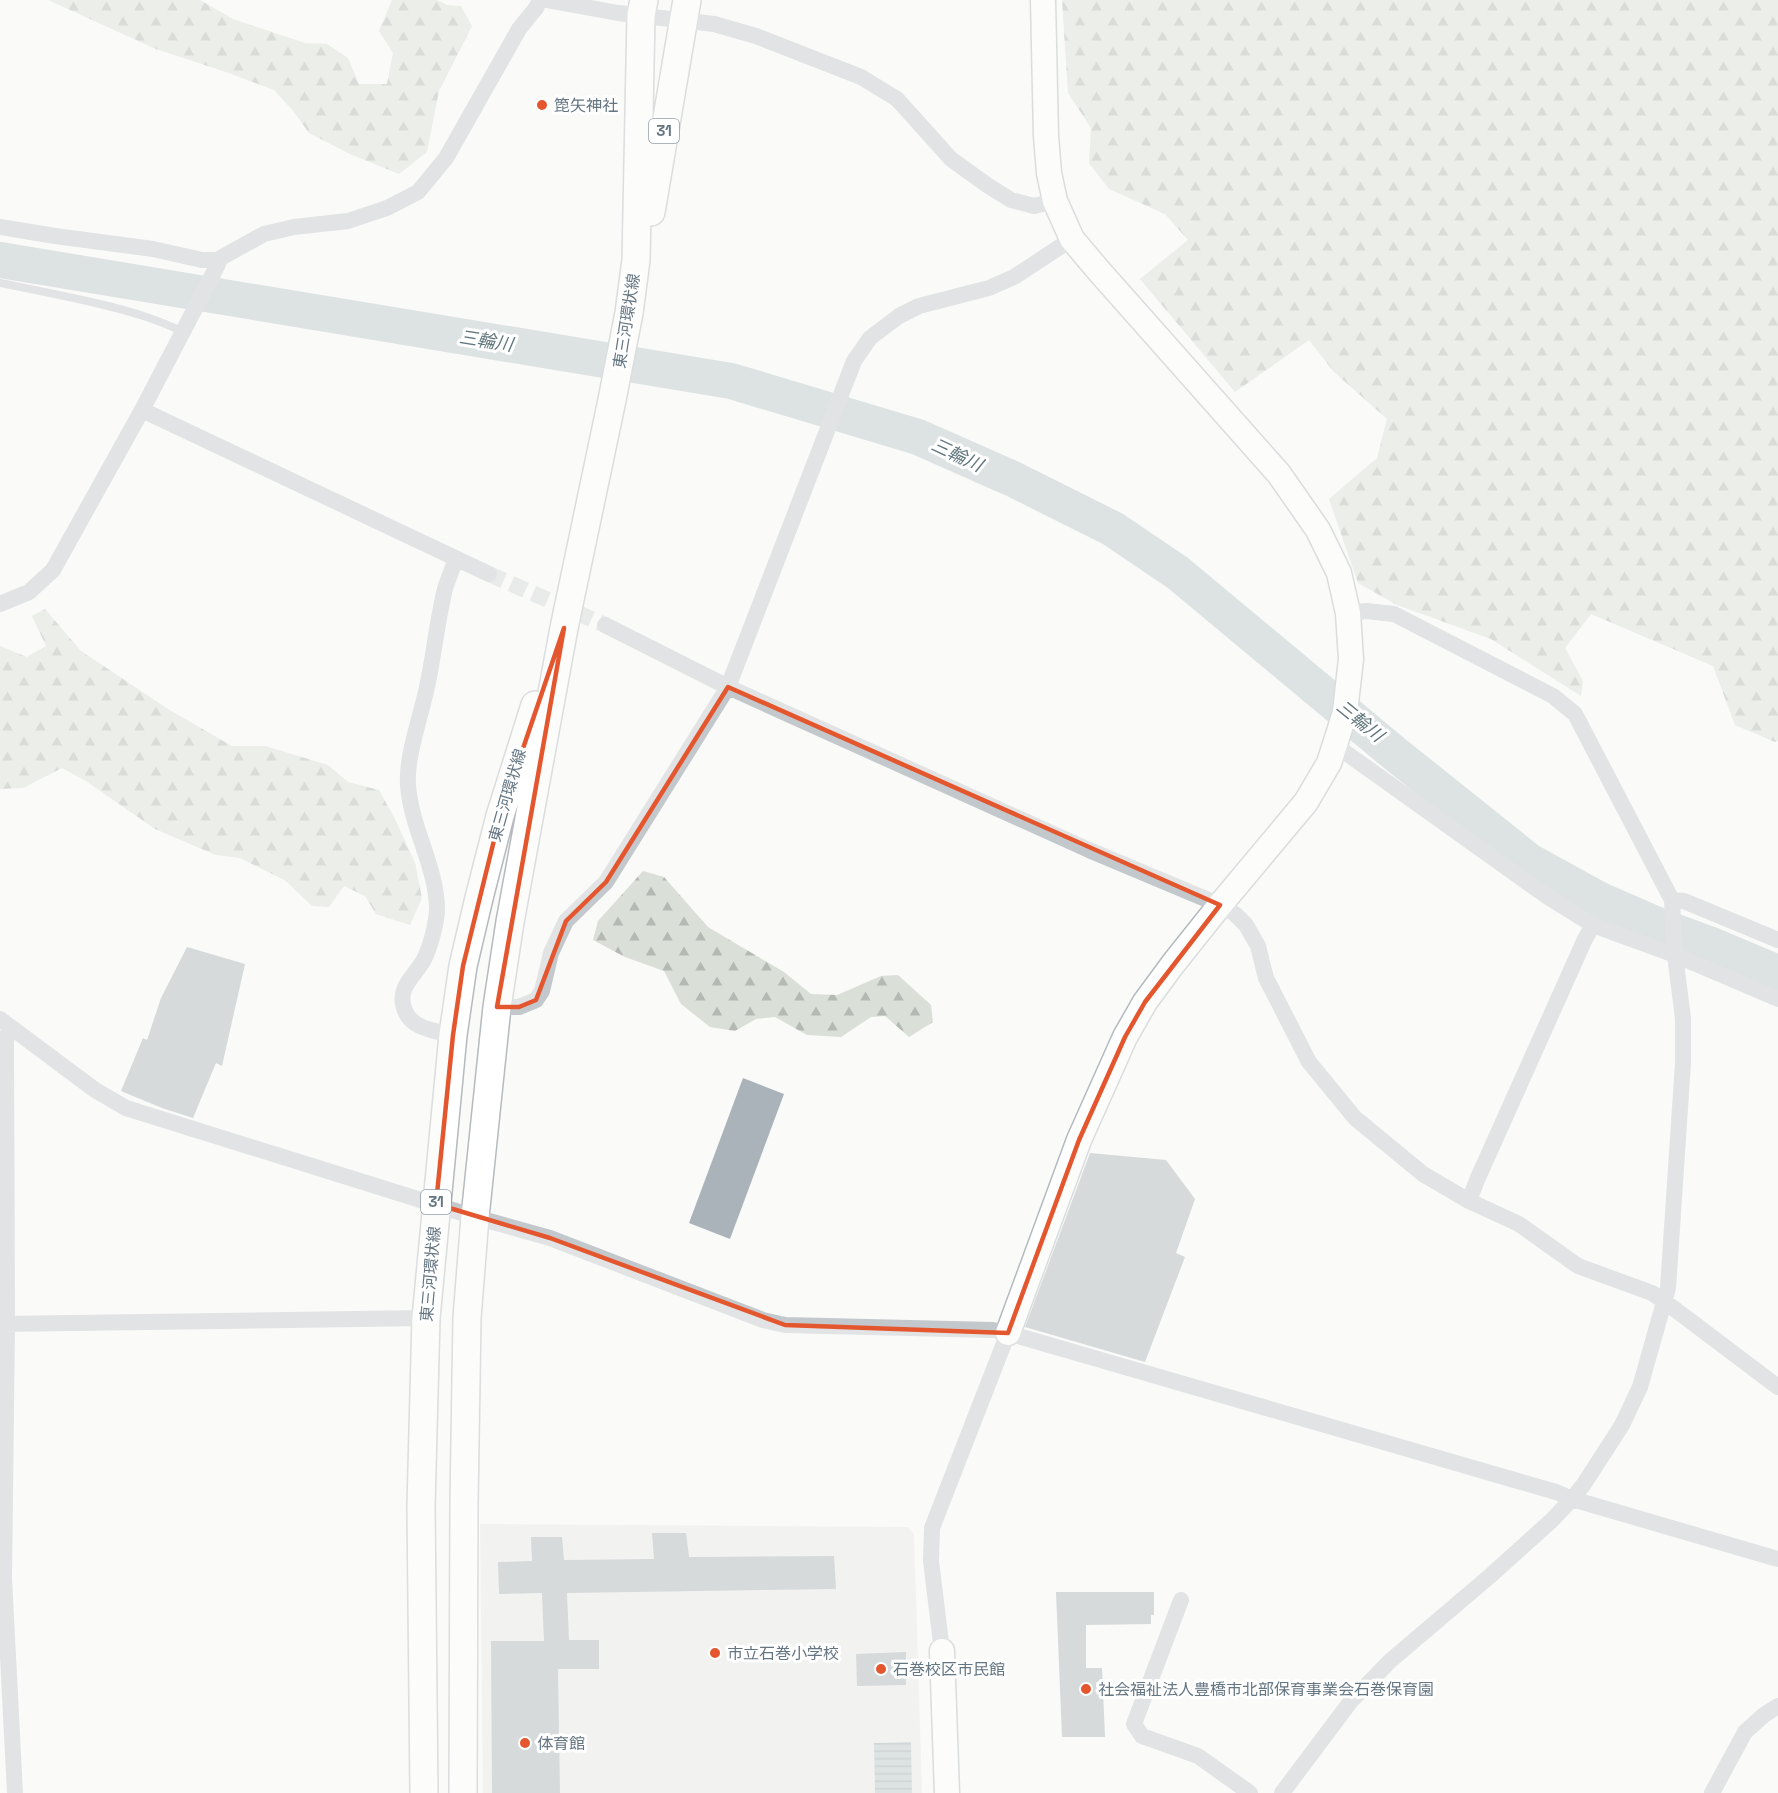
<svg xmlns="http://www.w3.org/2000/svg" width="1778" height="1793" viewBox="0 0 1778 1793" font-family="'Space Grotesk','Noto Sans JP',sans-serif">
	<defs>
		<pattern id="forest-firs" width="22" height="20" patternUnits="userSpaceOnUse" patternTransform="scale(1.5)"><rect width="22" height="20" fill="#dadfd7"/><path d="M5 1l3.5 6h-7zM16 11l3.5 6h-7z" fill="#b4b9b4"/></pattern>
		<pattern id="water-rules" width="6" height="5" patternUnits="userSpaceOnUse" patternTransform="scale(1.5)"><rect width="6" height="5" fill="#bbc7cb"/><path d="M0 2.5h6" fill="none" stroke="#9ca6aa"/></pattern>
	</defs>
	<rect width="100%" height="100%" fill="#fafaf8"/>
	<path fill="#e8e9e9" d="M480 1524 908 1527 914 1534 922 1793H483Z"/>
	<path fill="url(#forest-firs)" d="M48 0H200L233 19 305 43 327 44 348 58 359 84H387L393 53 379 31 392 0H437L447 5 461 6 472 26 439 91 427 152 399 174 350 154 309 133 294 112 274 90 226 72 156 49Z
		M1062 0H1778V741L1775 742 1735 725 1713 666 1591 614 1565 648 1583 681 1581 696 1491 639 1397 605 1358 583 1329 499 1377 458 1387 419 1334 372 1309 340 1235 392 1140 279 1188 240 1165 214 1109 189 1089 163 1091 128 1068 93Z
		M45 609 81 651 168 709 232 746H265L328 765 348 782 379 790 395 819 415 863 422 898 410 925 376 914 365 896 344 886 329 907 312 906 286 881 240 858 216 855 155 829 86 781 62 768 23 788 0 789V646L27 657 46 646 32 616Z
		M643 871 664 877 708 927 784 972 811 994 837 995 881 976 898 975 931 1005 933 1022 909 1037 885 1016 871 1017 841 1037 807 1035 775 1017 756 1019 735 1031 710 1027 681 1004 664 971 625 957 593 940 598 921Z"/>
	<path fill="url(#water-rules)" d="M911 1742 912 1793H875L874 1743Z"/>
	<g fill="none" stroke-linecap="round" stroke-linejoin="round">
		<path stroke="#bbc7cb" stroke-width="36" d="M0 260 731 381 918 437 1013 479 1113 529 1178 573 1394 753 1529 861 1600 900 1662 927 1714 946 1778 973"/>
	</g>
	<path fill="#aab3b9" d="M187 947 245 964 222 1066 216 1063 193 1118 162 1108 121 1091 143 1038 147 1040 161 998Z
		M743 1078 784 1094 730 1239 689 1223Z
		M1090 1153 1166 1160 1195 1199 1176 1253 1185 1257 1145 1362 1025 1327Z
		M652 1533H686L689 1557 834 1556 836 1589 567 1593 569 1640H599V1669H558L560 1793H492L491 1641H544L542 1593 499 1594 498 1562 532 1561 531 1537H562L564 1560 654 1559Z
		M1056 1592H1154V1615H1151V1624L1086 1625V1668H1102L1105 1737H1062Z
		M906 1652V1685L857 1686 856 1654Z"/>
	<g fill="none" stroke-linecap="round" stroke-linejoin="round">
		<path stroke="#d5d9db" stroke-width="16" stroke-dasharray="16 8" stroke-linecap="butt" d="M489 574 605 625"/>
		<g stroke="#b3babf" stroke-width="27">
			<path id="secondary" d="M1008 1333 1079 1140 1125 1037 1145 1002 1173 964 1220 905 1306 802 1329 763 1338 735 1345 712 1351 659 1348 613 1339 573 1318 530 1279 474 1099 271 1072 239 1055 201 1049 173 1046 136 1043 0
				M942 1651 947 1793"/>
		</g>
		<g stroke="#b5babe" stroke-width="30">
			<path id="primary" d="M651 212 687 0
				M424 1793 421 1506 426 1318 453 1035 463 966 479 898 500 816 535 705
				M463 1793 464 1503 467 1318 475 1217 497 1007 510 922 564 628 612 400 629 313 636 260 641 15 644 0"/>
		</g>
		<path stroke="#c3c8cc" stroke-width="8" d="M0 283C35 290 70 297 104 305 132 312 157 319 183 332"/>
		<path stroke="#c3c8cc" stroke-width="16" d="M546 0 618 13 714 24 756 36 861 77 897 99 951 159 987 185 1011 200 1034 206 1055 201
			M0 227 55 236 153 249 202 260H217L264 234 294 227 348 221 387 208 418 192 446 158 519 29 536 8 540 0
			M142 410 489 574
			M0 604 29 592 53 570 142 410 214 272 218 264 217 260
			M1348 613 1366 611 1394 614 1553 696 1575 714 1672 900 1684 901 1778 940
			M605 625 728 687 1089 850 1220 905 1235 914 1246 925 1258 946 1266 978 1309 1062 1355 1118 1423 1174 1469 1201
			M1335 745 1548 897 1593 925
			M1778 999 1675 955 1593 925 1585 939 1477 1180 1469 1201 1519 1224 1578 1266 1652 1293 1664 1301 1778 1387
			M497 1007H519L536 1000 542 991 551 953 566 921 606 882 728 687 854 361 870 338 899 316 919 306 989 288 1014 277 1072 239
			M0 1019 95 1090 126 1108 475 1217 550 1238 763 1320 785 1325 993 1330 1008 1333 1556 1492 1572 1499 1778 1559
			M11 1028 6 1037 7 1324 4 1578 15 1793
			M453 1035C433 1031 407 1028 403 1004 399 987 415 975 423 961 430 949 437 922 437 908 436 865 411 828 408 785 406 756 421 716 427 687 434 655 437 621 445 589 448 579 452 569 456 559
			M0 1324 426 1318
			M1181 1600 1134 1724 1142 1736 1198 1756 1250 1793
			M942 1651 931 1561 932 1528 1008 1333
			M1282 1793 1351 1701 1390 1661 1490 1576 1551 1521 1572 1499 1584 1484 1622 1425 1640 1387 1668 1288 1683 1063V1018L1675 955 1672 900
			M1712 1793 1745 1732 1764 1715 1778 1706"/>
		<use href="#secondary" stroke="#fff" stroke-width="24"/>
		<use href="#primary" stroke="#fff" stroke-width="27"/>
	</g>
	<path d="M0 0H1778V1793H0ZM564 628 497 1007H519L536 1000 566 921 606 882 728 687 1220 905 1145 1002 1125 1037 1079 1140 1008 1333 785 1325 550 1238 436 1204 453 1035 463 966 500 816Z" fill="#fafaf8" fill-opacity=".55" fill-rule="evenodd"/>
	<path fill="none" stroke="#e4572e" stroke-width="4.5" stroke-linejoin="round" d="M564 628 497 1007H519L536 1000 566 921 606 882 728 687 1220 905 1145 1002 1125 1037 1079 1140 1008 1333 785 1325 550 1238 436 1204 453 1035 463 966 500 816Z"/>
	<g fill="#e4572e" stroke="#fff" stroke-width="2">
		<circle cx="542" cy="105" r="6"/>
		<circle cx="715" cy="1653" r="6"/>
		<circle cx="881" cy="1669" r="6"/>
		<circle cx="1086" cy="1689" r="6"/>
		<circle cx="525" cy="1743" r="6"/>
	</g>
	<g text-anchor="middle" stroke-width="6" stroke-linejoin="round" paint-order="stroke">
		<g fill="#fff" stroke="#939fa8" stroke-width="1.5">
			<rect x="649" y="119" width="30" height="24" rx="4.5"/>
			<rect x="421" y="1190" width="30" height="24" rx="4.5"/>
		</g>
		<g font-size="15" font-weight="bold" fill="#657683">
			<text x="664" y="136">31</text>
			<text x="436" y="1207">31</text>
		</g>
		<g font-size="16" fill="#657683" stroke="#fff" text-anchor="start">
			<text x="554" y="111">箆矢神社</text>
			<text x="727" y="1659">市立石巻小学校</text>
			<text x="893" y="1675">石巻校区市民館</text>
			<text x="1098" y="1695">社会福祉法人豊橋市北部保育事業会石巻保育園</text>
			<text x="537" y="1749">体育館</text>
		</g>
		<g font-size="16" fill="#657683" stroke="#fff">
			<text transform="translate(626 321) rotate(-81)" y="6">東三河環状線</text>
			<text transform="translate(507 795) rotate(-74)" y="6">東三河環状線</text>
			<text transform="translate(430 1274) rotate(-85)" y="6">東三河環状線</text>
		</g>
		<g font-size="18" font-style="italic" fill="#60757c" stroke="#fff">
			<text transform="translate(486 341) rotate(9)" y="6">三輪川</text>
			<text transform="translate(957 455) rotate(25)" y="6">三輪川</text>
			<text transform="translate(1360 721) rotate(39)" y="6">三輪川</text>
		</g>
	</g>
</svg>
